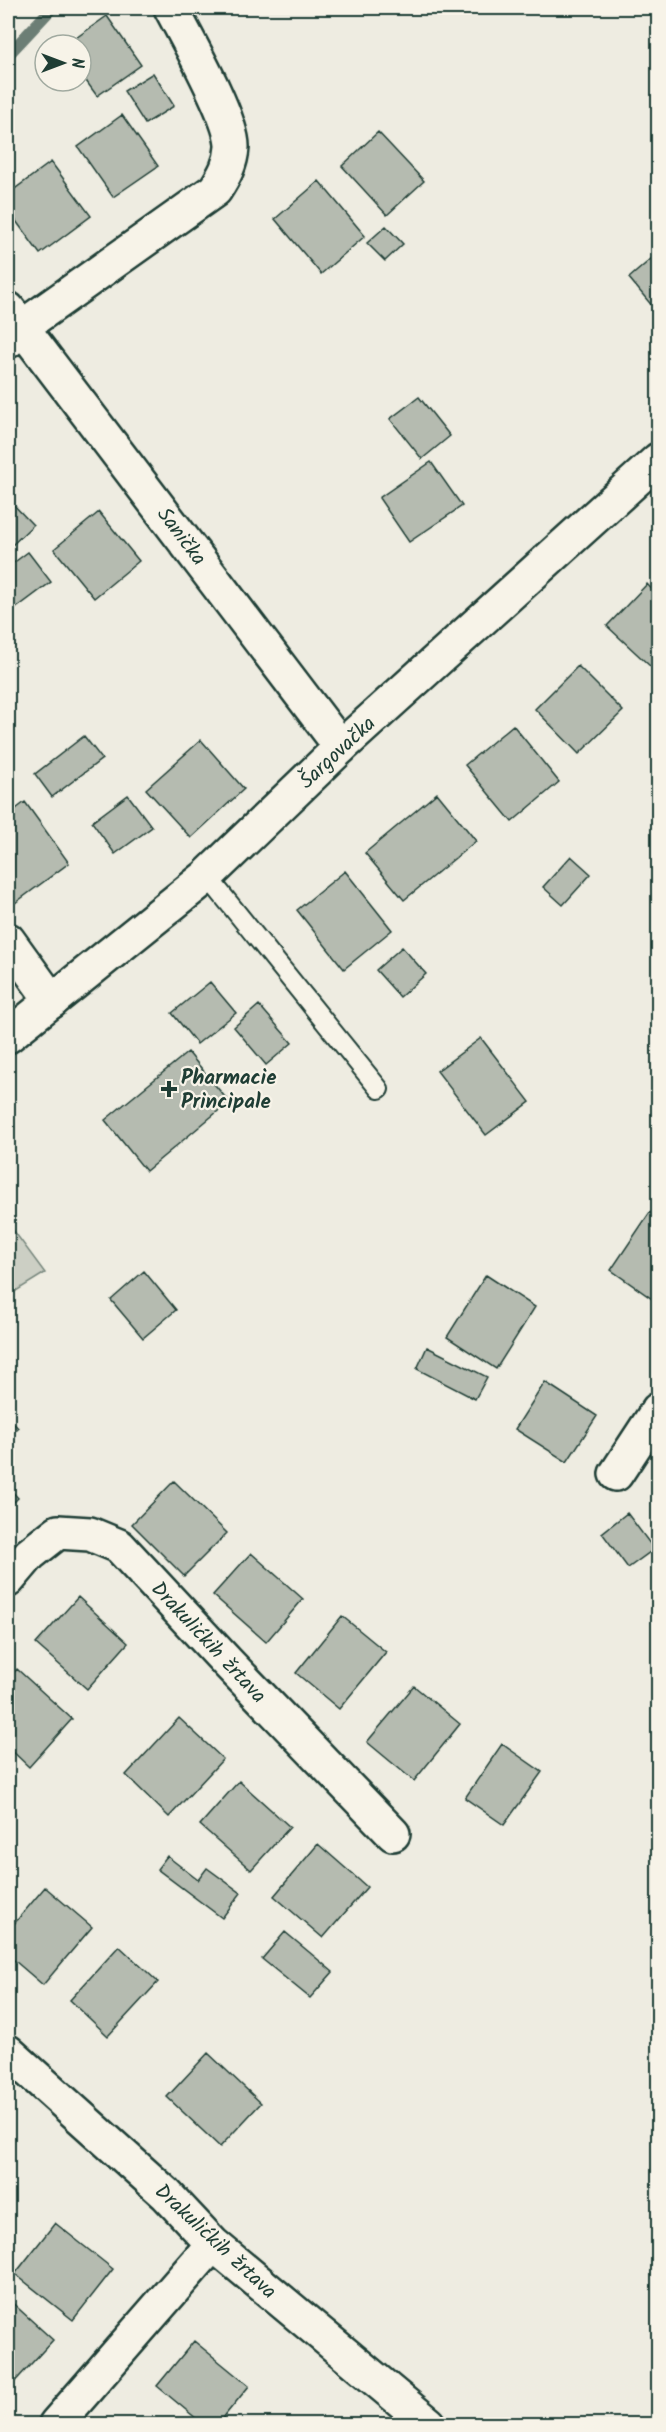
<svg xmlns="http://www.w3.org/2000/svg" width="666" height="2432" viewBox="0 0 666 2432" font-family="Kalam,sans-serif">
	<rect width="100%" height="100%" fill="#eeece1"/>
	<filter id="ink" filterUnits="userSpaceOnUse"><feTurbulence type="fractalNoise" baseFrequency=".0167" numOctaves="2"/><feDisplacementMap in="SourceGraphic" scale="12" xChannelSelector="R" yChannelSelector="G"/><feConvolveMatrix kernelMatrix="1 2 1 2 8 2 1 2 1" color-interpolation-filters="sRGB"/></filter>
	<g filter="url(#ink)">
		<path fill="#cccfc4" stroke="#76867c" stroke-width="1.5" d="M8 1223 45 1273 8 1296Z"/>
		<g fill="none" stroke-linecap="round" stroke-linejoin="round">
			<path stroke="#6c7e74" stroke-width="12" d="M8 55 52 8"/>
		</g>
		<path fill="#b5bbb0" stroke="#1f3d34" stroke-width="1.5" d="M107 16 141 65 97 96 81 74V45H66Z
			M153 73 174 106 145 124 124 91Z
			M122 115 158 166 113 197 78 147Z
			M378 132 424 181 387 215 342 166Z
			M51 162 91 216 40 254 8 210V194Z
			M319 181 365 236 321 274 275 219Z
			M386 226 403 244 385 261 367 243Z
			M658 253V313L629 278Z
			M419 397 450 436 422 459 390 419Z
			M431 462 462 506 409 542 379 498Z
			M8 499 33 525 8 549Z
			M99 512 139 561 94 598 54 549Z
			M28 552 51 582 11 612 8 608V567Z
			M647 584 658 596V658L651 667 607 626Z
			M578 666 623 711 579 754 535 709Z
			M513 725 559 782 512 822 465 765Z
			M84 736 102 759 52 797 35 774Z
			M201 740 244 789 191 838 146 789Z
			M437 793 476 841 404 900 365 853Z
			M128 795 152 827 115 854 92 822Z
			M25 802 69 863 15 903 8 893V815Z
			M571 856 591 874 563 905 543 887Z
			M345 871 392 930 344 969 297 910Z
			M402 947 426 974 400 997 376 970Z
			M210 982 236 1013 197 1044 172 1013Z
			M259 1005 292 1043 266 1065 234 1027Z
			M481 1038 530 1102 486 1135 437 1071Z
			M188 1052 229 1102 146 1171 105 1120Z
			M650 1212 658 1218V1303L611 1270Z
			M144 1271 176 1310 143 1338 111 1300Z
			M486 1275 535 1307 496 1369 447 1337Z
			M427 1347 487 1377 475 1399 417 1369Z
			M545 1382 597 1416 567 1462 515 1429Z
			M8 1417 18 1428 8 1437Z
			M174 1481 227 1533 184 1576 132 1524Z
			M8 1487 18 1498 8 1508Z
			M627 1513 654 1549 628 1568 602 1533Z
			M251 1553 303 1599 266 1642 213 1595Z
			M78 1597 128 1643 87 1689 36 1644Z
			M342 1616 386 1652 339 1709 296 1673Z
			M17 1669 72 1719 29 1767 8 1747V1679Z
			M414 1686 460 1724 414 1781 367 1742Z
			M179 1718 223 1759 169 1817 126 1775Z
			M502 1744 542 1772 504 1825 465 1798Z
			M239 1781 290 1827 251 1870 200 1825Z
			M318 1844 367 1887 323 1938 274 1896Z
			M167 1856 198 1880 207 1868 241 1893 222 1918 157 1869Z
			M45 1887 92 1927 43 1985 8 1955V1931Z
			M285 1932 333 1972 310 1998 262 1959Z
			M119 1946 158 1982 108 2036 70 2000Z
			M208 2053 261 2103 220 2147 167 2097Z
			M55 2223 113 2269 73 2320 15 2274Z
			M8 2299 53 2340 9 2388 8 2386Z
			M194 2341 249 2386 218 2424H203L157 2386Z"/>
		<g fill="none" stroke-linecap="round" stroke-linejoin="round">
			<g stroke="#1f3d34" stroke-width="22">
				<path id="lane" d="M207 876 379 1089"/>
			</g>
			<g stroke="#1f3d34" stroke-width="38">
				<path id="street" d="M8 309 341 747
					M8 341 22 327 215 190C224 176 231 164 232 147 233 119 186 37 171 8
					M8 940 52 1001
					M616 1474 658 1410
					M8 1580 30 1554 58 1532 90 1534 119 1546 227 1662 393 1834
					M8 2052 166 2194 213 2244 429 2424
					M56 2424 213 2244"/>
			</g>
			<g stroke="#1f3d34" stroke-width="38">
				<path id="secondary" d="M8 1036 207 876 341 747 658 460"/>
			</g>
			<use href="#lane" stroke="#f7f3e8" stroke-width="18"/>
			<use href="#street" stroke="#f7f3e8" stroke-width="33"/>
			<use href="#secondary" stroke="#f7f3e8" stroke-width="33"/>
		</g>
	</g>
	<path fill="#1f3d34" stroke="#f7f3e8" stroke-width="2" d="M166 1080h6v6h6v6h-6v6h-6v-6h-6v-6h6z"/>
	<g text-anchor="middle" stroke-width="4.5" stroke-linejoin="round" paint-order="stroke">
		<g font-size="21" fill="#1f3d34" stroke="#f7f3e8">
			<text transform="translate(182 536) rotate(53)" y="7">Sanička</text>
			<text transform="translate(337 752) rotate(-43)" y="7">Šargovačka</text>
			<text transform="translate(209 1642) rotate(47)" y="7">Drakulićkih žrtava</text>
			<text transform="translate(216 2241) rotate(43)" y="7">Drakulićkih žrtava</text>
		</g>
		<g font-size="21" font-weight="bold" fill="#1f3d34" stroke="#f7f3e8" text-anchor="start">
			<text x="181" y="1084">Pharmacie<tspan x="181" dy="24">Principale</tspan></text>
		</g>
	</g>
	<rect width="666" height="2432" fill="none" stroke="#f7f3e8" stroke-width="30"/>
	<rect x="15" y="15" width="636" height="2402" fill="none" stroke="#1f3d34" stroke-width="2" filter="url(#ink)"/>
	<g transform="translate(63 63) rotate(90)"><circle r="28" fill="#f7f3e8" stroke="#a1aaa0" stroke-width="1.5"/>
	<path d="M0-4.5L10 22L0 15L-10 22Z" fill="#1f3d34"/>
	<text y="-9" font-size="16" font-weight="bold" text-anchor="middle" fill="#1f3d34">N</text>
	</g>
</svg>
